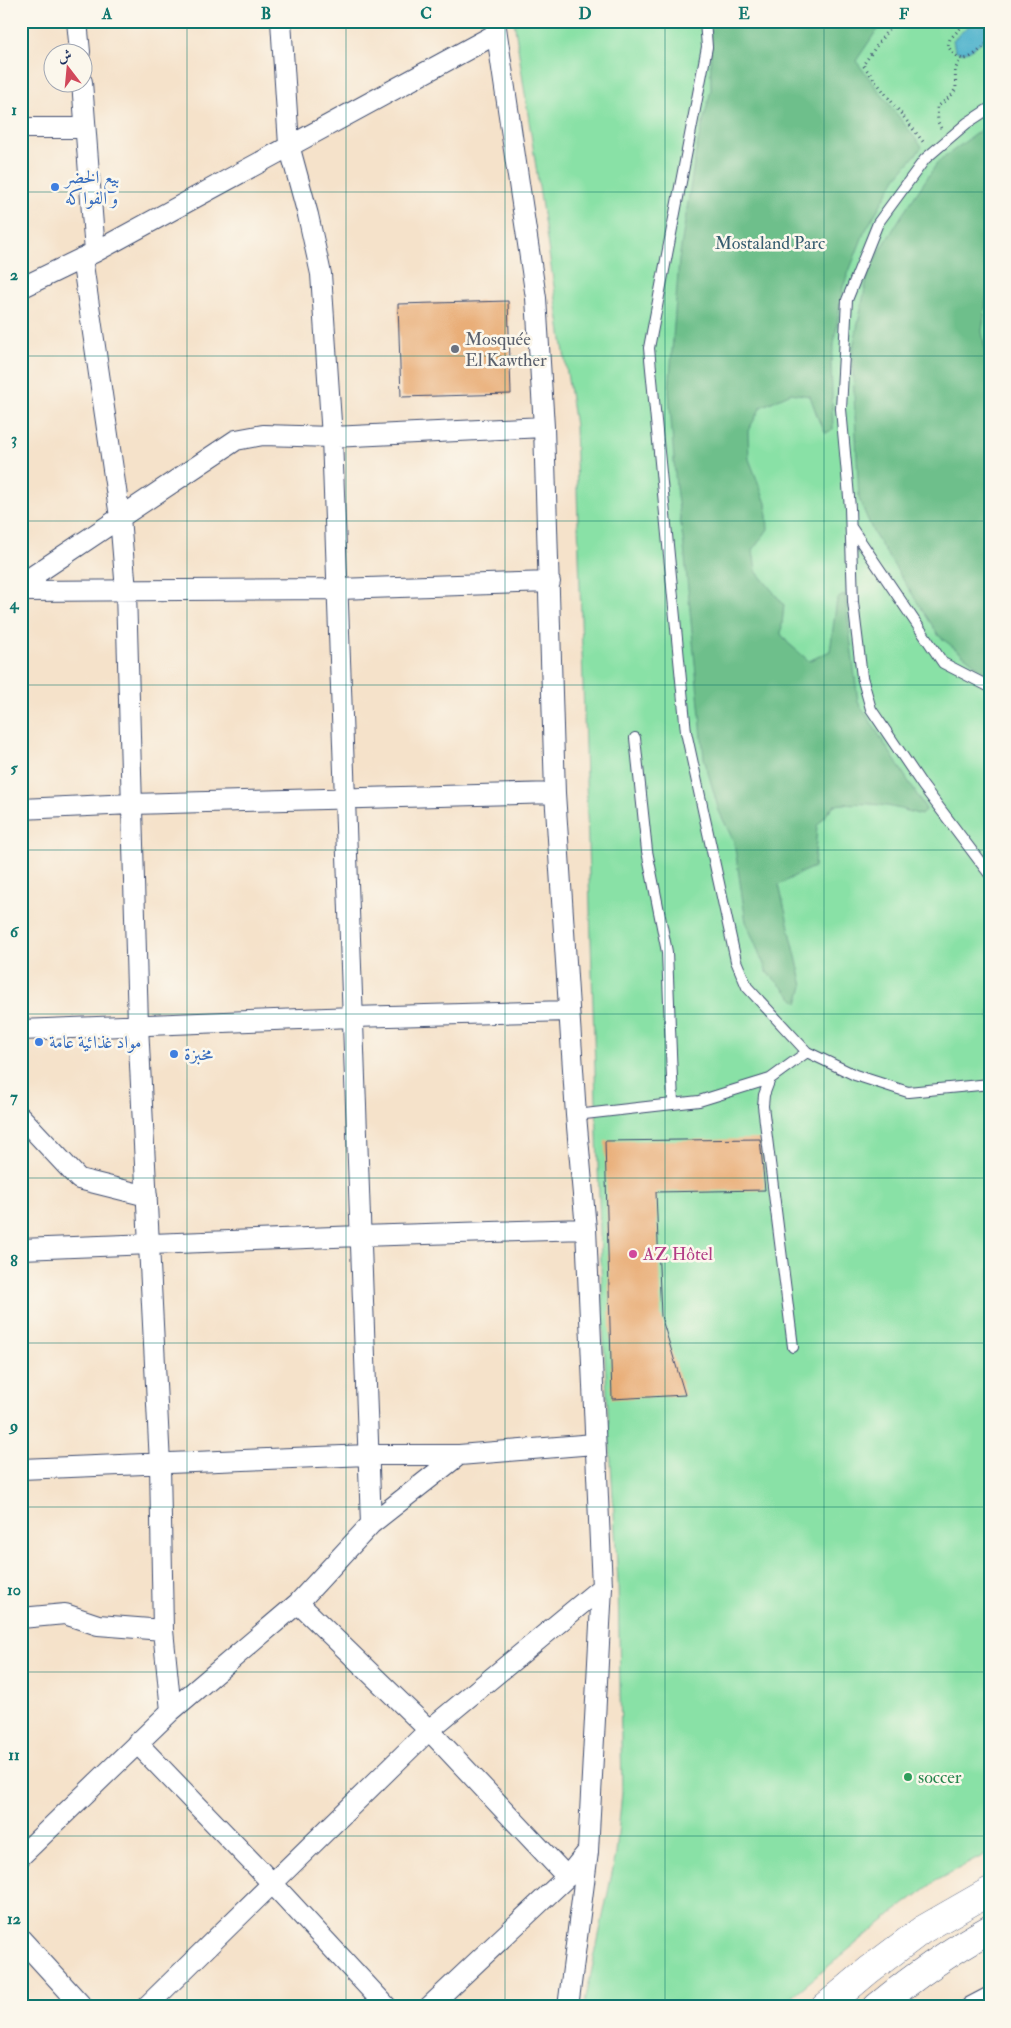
<svg xmlns="http://www.w3.org/2000/svg" width="1011" height="2028" viewBox="0 0 1011 2028" font-family="'IM FELL Double Pica',Amiri,serif">
	<rect width="100%" height="100%" fill="#fbf7ec"/>
	<filter id="ink" filterUnits="userSpaceOnUse"><feTurbulence type="fractalNoise" baseFrequency=".02" numOctaves="2"/><feDisplacementMap in="SourceGraphic" scale="10" xChannelSelector="R" yChannelSelector="G"/><feConvolveMatrix kernelMatrix="1 2 1 2 8 2 1 2 1" color-interpolation-filters="sRGB"/></filter>
	<filter id="wash" filterUnits="userSpaceOnUse"><feTurbulence type="fractalNoise" baseFrequency=".0096" numOctaves="4" result="noise"/><feDisplacementMap in="SourceGraphic" scale="20" xChannelSelector="R" yChannelSelector="G"/><feGaussianBlur stdDeviation="1.12" result="paint"/><feColorMatrix in="noise" values="0 0 0 0 0 0 0 0 0 0 0 0 0 0 0 0 0 1.4 0 .05"/><feComposite in="paint" operator="in"/></filter>
	<g filter="url(#wash)">
		<rect width="100%" height="100%" fill="#f5e2ca"/>
		<path fill="#89e1a6" stroke="#528882" d="M514 21H990V1852L937 1880 893 1913 779 2007H584L616 1854 622 1792 618 1582 603 1327 575 426Z"/>
		<path fill="#6ebf8b" stroke="#447774" d="M710 21H883L856 61 922 147 896 178 864 233 843 287 831 363 833 429 826 433 819 421 810 396 791 393 761 407 748 431 749 459 766 503 768 529 753 550 756 571 784 605 781 634 788 643 809 661 830 651 837 599 845 594 858 702 926 809 921 815C890 805 867 801 834 805L817 826 814 867 800 873 779 885 803 986 798 1003 767 972 746 922 734 842 719 811 704 758 684 547 676 488 669 391 679 260 696 151 711 90Z
			M990 123V275L982 331 990 379V676L939 636 874 534 859 499 852 353 869 269 902 215 938 162Z"/>
		<path fill="#4db2cc" stroke="#347095" d="M974 21H990V35C980 42 967 58 955 50L953 40Z"/>
		<g id="blocks">
			<path fill="#e9ae78" d="M508 301 511 394 401 397 398 304Z
				M760 1139 765 1190 656 1192 661 1316 685 1395 612 1399 605 1141Z"/>
		</g>
	</g>
	<g filter="url(#ink)">
		<use href="#blocks" fill-opacity="0" stroke="#3c4a6e" stroke-width="1"/>
		<g fill="none" stroke-linecap="round" stroke-linejoin="round">
			<g stroke="#3c4a6e" stroke-width="12">
				<path id="service" d="M705 21 707 47 649 348 686 732 736 961 747 987 807 1052 855 1075 908 1092 990 1084
					M990 108 967 123 925 159 878 223 847 300 841 409 850 508 853 602 862 677 871 709 923 786 990 875
					M851 527 943 663 990 687
					M635 738 647 851 667 952 673 1103
					M770 1079 764 1095 763 1106 793 1347
					M576 1115 699 1101 770 1079 807 1052"/>
			</g>
			<g stroke="#3c4a6e" stroke-width="22">
				<path id="minor" d="M77 21 80 52
					M281 21 289 145 308 215 321 274 332 437 371 1524
					M82 82 95 252
					M21 128H85
					M82 258 120 517 126 591 138 1025 160 1464 163 1630 171 1711
					M21 288 95 252 496 34
					M21 584 236 440 263 435 332 437 544 427
					M21 591 338 589 550 582
					M21 809 132 804 555 793
					M21 1030 353 1017 569 1011
					M21 1117 79 1179 147 1196
					M21 1249 360 1236 586 1229
					M21 1469 368 1455H459L594 1444
					M298 1603 429 1730 567 1877
					M21 1618 65 1614 98 1625 163 1630
					M137 1743 271 1882 387 2007
					M21 1856 171 1711 298 1603 371 1524 459 1455
					M21 1939 83 2007
					M146 2007 429 1730 602 1587
					M429 2007 567 1877 588 1851 602 1587 586 1229 576 1115 555 793 544 427 536 298 495 21
					M568 2007 588 1852
					M971 2007 990 1997"/>
			</g>
			<g stroke="#3c4a6e" stroke-width="29">
				<path id="trunk" d="M825 2007 869 1970 922 1930 990 1891
					M877 2007C912 1978 950 1951 990 1929"/>
			</g>
			<path stroke="#3c4a6e" stroke-width="3" stroke-dasharray="1 4" stroke-linecap="butt" d="M894 21 863 65 924 143
				M956 21 961 26
				M967 21 950 39 948 46C963 71 974 54 990 41
				M941 128 938 122 937 107 952 95 956 88 955 70 960 59"/>
			<use href="#service" stroke="#fff" stroke-width="10"/>
			<use href="#minor" stroke="#fff" stroke-width="20"/>
			<use href="#trunk" stroke="#fff" stroke-width="28"/>
		</g>
	</g>
	<path fill="none" stroke="#0f766e" stroke-width="1" stroke-opacity="0.55" d="M187 21V2007M346 21V2007M505 21V2007M665 21V2007M824 21V2007M21 192H990M21 356H990M21 521H990M21 685H990M21 850H990M21 1014H990M21 1178H990M21 1343H990M21 1507H990M21 1672H990M21 1836H990"/>
	<g fill="#3f7fe0" stroke="#fbf7ec" stroke-width="2">
		<circle cx="55" cy="187" r="5"/>
		<circle cx="39" cy="1042" r="5"/>
		<circle cx="174" cy="1054" r="5"/>
	</g>
	<circle fill="#6b7280" stroke="#fbf7ec" stroke-width="2" cx="455" cy="349" r="5"/>
	<circle fill="#d1479c" stroke="#fbf7ec" stroke-width="2" cx="633" cy="1254" r="5"/>
	<circle fill="#2e9e5b" stroke="#fbf7ec" stroke-width="2" cx="908" cy="1777" r="5"/>
	<g text-anchor="middle" stroke-width="5" stroke-linejoin="round" paint-order="stroke">
		<g font-size="18" fill="#366cbe" stroke="#fbf7ec" text-anchor="start">
			<text x="65" y="183">بيع الخضر<tspan x="65" dy="21">و الفواكه</tspan></text>
			<text x="49" y="1048">مواد غذائية عامة</text>
			<text x="184" y="1060">مخبزة</text>
		</g>
		<g font-size="18" fill="#365c70" stroke="#fbf7ec">
			<text x="770" y="249">Mostaland Parc</text>
		</g>
		<g font-size="18" fill="#5b616d" stroke="#fbf7ec" text-anchor="start">
			<text x="465" y="345">Mosquée<tspan x="465" dy="21">El Kawther</tspan></text>
		</g>
		<g font-size="18" fill="#b23c85" stroke="#fbf7ec" text-anchor="start">
			<text x="643" y="1260">AZ Hôtel</text>
		</g>
		<g font-size="18" fill="#27864d" stroke="#fbf7ec" text-anchor="start">
			<text x="918" y="1783">soccer</text>
		</g>
	</g>
	<rect width="1011" height="2028" fill="none" stroke="#fbf7ec" stroke-width="55"/>
	<g transform="translate(68 68) rotate(344)"><circle r="24" fill="#fbf7ec" stroke="#a1a7b3"/>
	<path d="M0-4L9 19L0 12L-9 19Z" fill="#d1495b"/>
	<text y="-8" font-size="14" font-weight="bold" text-anchor="middle" fill="#1b2f5e">ش</text>
	</g>
	<rect x="28" y="28" width="956" height="1972" fill="none" stroke="#0f766e" stroke-width="2"/>
	<g font-size="16" text-anchor="middle" font-weight="bold" fill="#0f766e">
		<text x="107" y="19">A</text>
		<text x="266" y="19">B</text>
		<text x="426" y="19">C</text>
		<text x="585" y="19">D</text>
		<text x="744" y="19">E</text>
		<text x="904" y="19">F</text>
		<text x="14" y="115">1</text>
		<text x="14" y="280">2</text>
		<text x="14" y="444">3</text>
		<text x="14" y="609">4</text>
		<text x="14" y="773">5</text>
		<text x="14" y="937">6</text>
		<text x="14" y="1102">7</text>
		<text x="14" y="1266">8</text>
		<text x="14" y="1431">9</text>
		<text x="14" y="1595">10</text>
		<text x="14" y="1760">11</text>
		<text x="14" y="1924">12</text>
	</g>
</svg>
